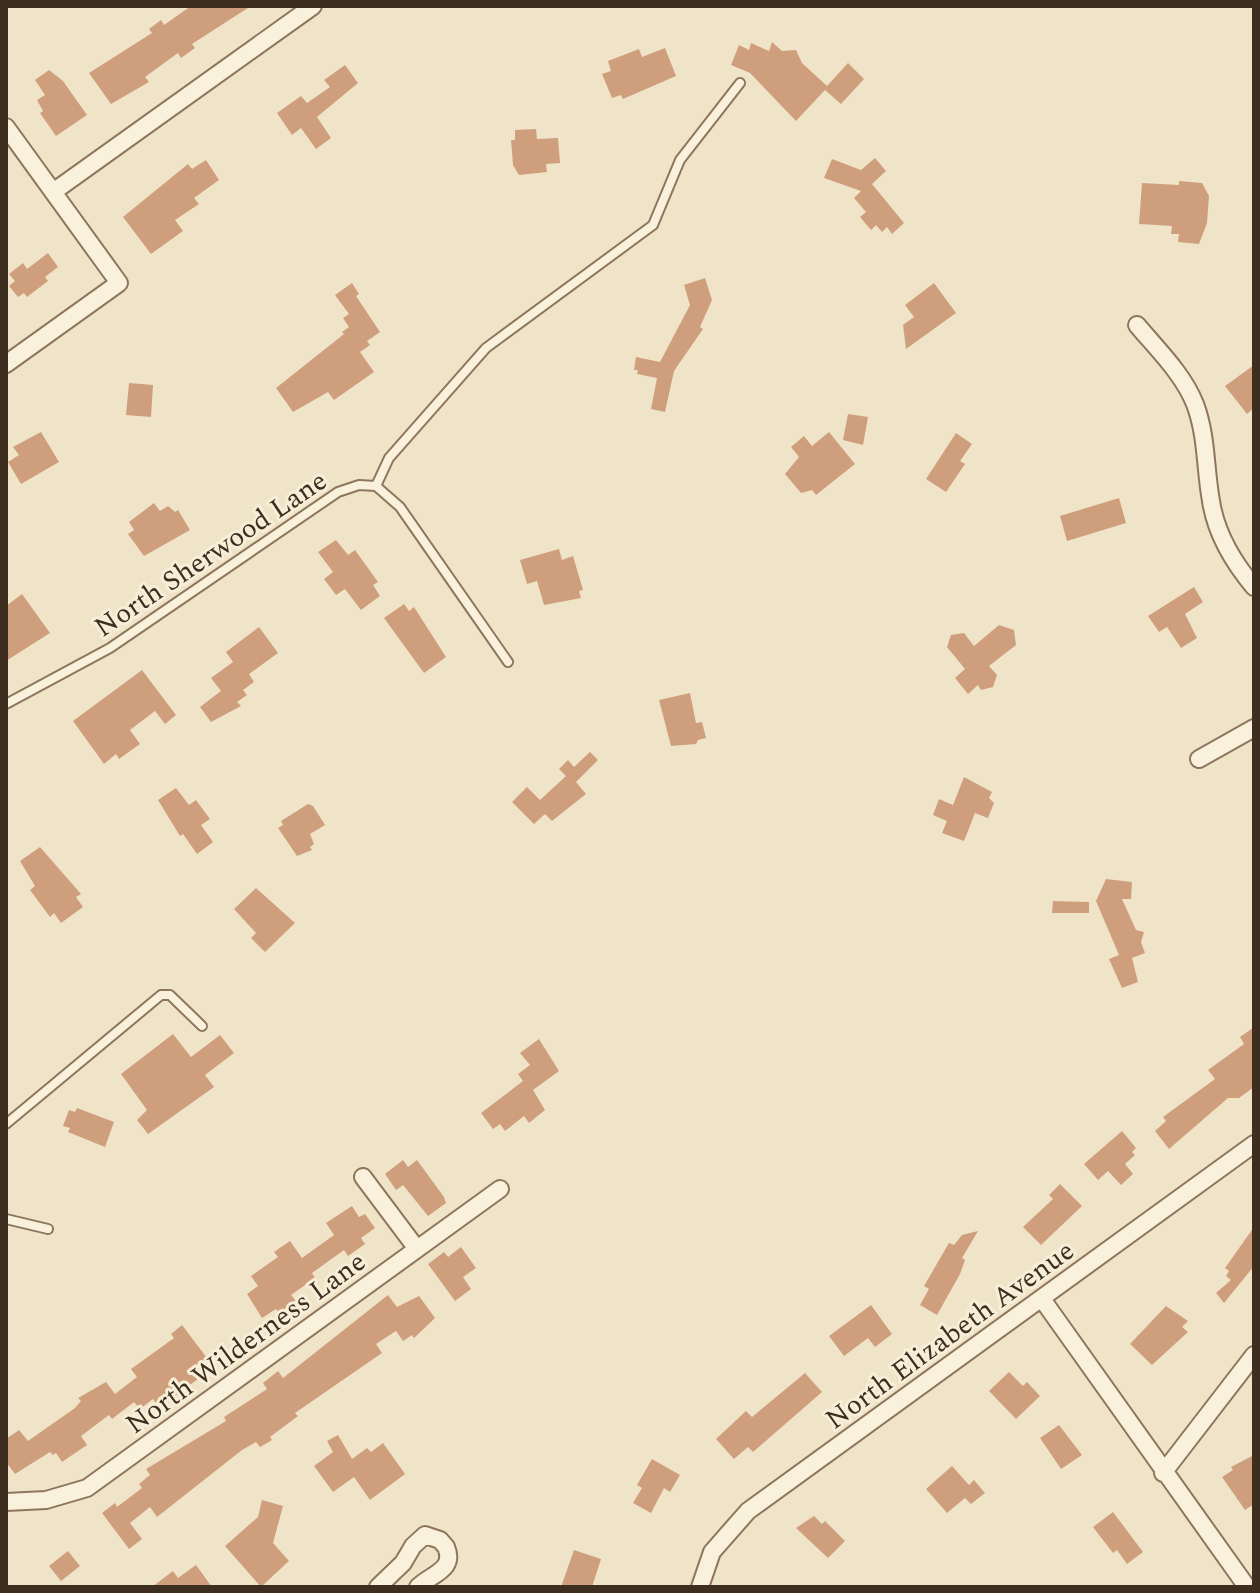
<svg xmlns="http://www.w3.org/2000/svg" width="1260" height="1593" viewBox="0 0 1260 1593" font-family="Spectral,serif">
	<rect width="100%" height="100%" fill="#f0e4c8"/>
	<path fill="#cf9f7d" d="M191 6H251L192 44 195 48 181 58 178 53 145 77 149 82 111 104 89 73 152 33 149 29 161 20 164 25Z
		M772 42 782 51 796 50 802 63 827 86 848 63 864 79 841 104 825 90 796 121 750 73 731 65 739 45 749 50 751 43 769 51Z
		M665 48 676 76 623 99 621 95 612 98 602 74 611 71 608 61 639 49 642 57Z
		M345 65 358 83 317 117 331 138 316 149 301 128 292 135 277 113 301 96 307 103 330 87 324 80Z
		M49 70 63 81 87 115 56 136 40 113 43 111 37 100 45 95 35 80Z
		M536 129 537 139 558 138 560 163 546 164 547 172 519 175 513 165 511 140H515V130Z
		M875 158 886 171 872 184 904 223 892 234 887 227 882 232 876 225 871 230 860 217 866 212 854 198 861 191 824 178 832 159 861 170Z
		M206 160 219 180 194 198 199 204 175 220 183 231 151 254 123 217 188 164 192 169Z
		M1179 181 1202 183 1209 196 1207 223 1199 244 1178 242 1179 234H1171L1172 226 1139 224 1142 183 1179 185Z
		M48 253 58 267 45 277 48 281 27 297 24 293 18 297 9 286 15 281 9 274 23 263 27 269Z
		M705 278 712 300 700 327 703 329 674 371 665 412 651 409 657 378 637 374 638 370H634L636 357 660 362 690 305 684 285Z
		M352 283 359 294 356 296 380 332 367 341 370 345 360 352 374 372 334 400 328 392 293 412 276 388 344 334 342 332 349 327 343 318 349 314 335 295Z
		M934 283 956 313 906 349 903 325 914 317 905 305Z
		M1254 365V408L1247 414 1225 386Z
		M129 383 153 385 151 417 126 415Z
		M848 414 868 417 863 445 843 440Z
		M41 432 59 462 21 484 8 462 19 455 13 447Z
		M829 432 855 464 816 495 812 490 801 493 785 474 799 457 791 447 804 436 812 446Z
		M956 433 972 444 960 461 965 464 946 492 926 479Z
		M1119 498 1126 523 1067 541 1060 516Z
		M154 503 160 511 168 506 175 512 178 510 190 530 144 556 128 534 134 530 129 522Z
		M336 540 348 555 355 550 378 582 373 585 380 596 361 610 345 589 336 595 324 579 333 572 318 552Z
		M559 549 562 560 573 556 583 590 579 591 581 598 544 605 537 581 527 584 520 560Z
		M1194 587 1203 602 1185 614 1197 638 1181 648 1167 627 1159 632 1148 616Z
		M22 594 50 633 6 661V606Z
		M404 604 409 611 414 607 446 657 424 673 384 618Z
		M999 625 1014 630 1016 645 989 666 997 675 993 687 981 690 978 685 968 694 955 678 965 669 947 647 951 635 964 633 974 646Z
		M259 627 278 653 249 674 254 682 243 690 247 695 237 702 241 706 211 722 200 707 221 691 211 678 233 662 226 652Z
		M142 670 176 715 165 724 155 711 130 730 140 744 119 759 116 754 104 764 73 721Z
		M690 693 696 723 702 722 706 738 698 740 696 744 671 746 659 700Z
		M590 752 598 760 576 782 586 794 552 821 545 814 534 824 512 802 527 787 540 800 566 776 559 769 568 760 574 767Z
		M964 777 992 792 989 798 994 803 988 818 975 813 964 841 942 833 947 821 933 815 939 799 953 805Z
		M176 788 189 805 196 800 210 819 201 825 213 842 197 854 183 834 180 836 158 800Z
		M308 804 313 806 325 825 310 834 314 844 310 847 312 850 297 856 278 828 283 825 281 821Z
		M40 847 81 894 76 897 83 907 61 923 54 913 50 917 30 890 35 886 20 861Z
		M1106 879 1132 882 1131 899H1122L1136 930 1144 932 1141 942 1145 953 1132 958 1138 982 1122 988 1109 959 1119 955 1096 901Z
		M256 888 295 923 265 952 251 938 256 933 234 909Z
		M1053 901 1089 902V913H1052Z
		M1254 1027V1087L1239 1098H1228L1169 1149 1155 1131 1166 1121 1163 1117 1215 1079 1208 1070 1244 1044 1240 1037Z
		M173 1034 191 1057 220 1035 234 1053 205 1075 214 1087 148 1134 137 1120 147 1110 121 1074Z
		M539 1039 559 1071 533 1090 545 1110 529 1123 524 1116 505 1131 500 1124 493 1129 481 1113 523 1081 518 1074 530 1065 520 1053Z
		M77 1108 114 1122 105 1147 68 1132 70 1128 63 1126 69 1110 75 1112Z
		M1122 1131 1136 1148 1132 1152 1135 1155 1125 1164 1133 1174 1121 1185 1108 1171 1098 1180 1084 1164Z
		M403 1160 408 1167 417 1160 444 1197 446 1203 428 1216 403 1185 396 1190 385 1174Z
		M1060 1184 1082 1206 1041 1245 1023 1227 1053 1199 1049 1195Z
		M352 1206 359 1217 365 1214 375 1228 361 1238 365 1244 348 1256 344 1250 312 1273 315 1278 291 1295 296 1301 279 1313 276 1309 262 1318 247 1294 258 1286 251 1276 278 1257 274 1252 290 1241 302 1258 334 1235 326 1223Z
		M1254 1227V1266L1224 1303 1216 1293 1231 1280 1226 1276 1229 1271 1225 1268Z
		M978 1231 962 1258 965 1260 960 1274 937 1315 920 1305 929 1289 924 1286 949 1243 954 1245 962 1235Z
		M461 1247 476 1268 463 1277 471 1289 455 1301 428 1264 444 1252 448 1257Z
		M388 1295 397 1307 419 1296 435 1318 414 1338 412 1335 403 1341 396 1331 376 1344 382 1353 295 1413 298 1416 270 1437 272 1440 260 1447 256 1442 242 1450 157 1517 150 1507 130 1523 142 1539 129 1549 102 1513 115 1503 117 1507 142 1488 139 1484 150 1475 146 1469 226 1421 224 1417 267 1389 263 1383 278 1371 283 1378Z
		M871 1305 892 1334 875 1347 868 1338 844 1356 829 1336Z
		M1166 1306 1188 1321 1182 1327 1188 1332 1152 1365 1130 1344Z
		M182 1325 213 1366 202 1376 159 1408 153 1399 140 1409 134 1402 112 1419 109 1415 81 1436 87 1445 62 1462 56 1453 53 1455 50 1452 15 1474 6 1462V1439L19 1430 28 1441 75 1408 81 1401 78 1398 106 1382 115 1394 137 1377 131 1369 174 1338 171 1334Z
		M1009 1372 1023 1386 1027 1382 1040 1396 1016 1419 989 1391Z
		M805 1373 822 1392 753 1452 748 1447 734 1459 716 1439 746 1411 752 1417Z
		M1059 1425 1082 1455 1061 1469 1040 1438Z
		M338 1435 352 1459 367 1448 371 1452 383 1443 405 1474 370 1500 354 1477 333 1492 314 1466 333 1452 327 1441Z
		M1254 1455V1504L1245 1510 1222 1477 1233 1470 1231 1467Z
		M652 1459 680 1475 670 1492 664 1488 651 1513 633 1503 642 1488 637 1485Z
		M952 1466 969 1485 974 1480 985 1493 971 1504 965 1498 947 1513 926 1489Z
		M262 1500 283 1506 273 1543 289 1561 261 1587 225 1546 258 1517Z
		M1113 1512 1143 1552 1127 1564 1117 1550 1113 1553 1093 1527Z
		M814 1516 822 1524 825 1521 845 1541 828 1558 796 1528Z
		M574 1550 601 1559 592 1587H561Z
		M68 1551 80 1566 61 1581 49 1566Z
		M196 1565 212 1587H152L173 1571 178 1578Z"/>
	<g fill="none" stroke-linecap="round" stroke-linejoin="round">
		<g stroke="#8d765c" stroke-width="12">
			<path id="lane" d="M376 486 400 507 508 662
				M6 704 110 648 338 492 359 485 376 486 389 458 486 348 653 225 680 160 740 83
				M6 1124 161 995H170L202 1026
				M6 1219 48 1229"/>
		</g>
		<g stroke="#8d765c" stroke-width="20">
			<path id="street" d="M6 127 119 283 6 364
				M53 192 313 6
				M1137 325C1158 350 1183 374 1195 404 1207 436 1205 468 1211 501 1216 534 1233 562 1254 587
				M1199 759 1254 728
				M363 1177 417 1249
				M1042 1299 1247 1587
				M1163 1473 1254 1355
				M6 1502 46 1500 87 1488 500 1189
				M378 1587 403 1563 413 1546 425 1535 440 1540 446 1547C456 1570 431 1574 418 1587
				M700 1587 712 1552 748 1511 1254 1144"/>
		</g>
		<use href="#lane" stroke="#faf1dc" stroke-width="8"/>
		<use href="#street" stroke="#faf1dc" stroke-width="16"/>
	</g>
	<g text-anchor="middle" stroke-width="6" stroke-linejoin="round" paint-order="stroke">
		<g font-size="28" fill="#3d2e20" stroke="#f7eed8">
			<text transform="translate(210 553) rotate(-34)" y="10">North Sherwood Lane</text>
			<text transform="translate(949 1334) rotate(-36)" y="10">North Elizabeth Avenue</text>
			<text transform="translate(245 1342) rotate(-36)" y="10">North Wilderness Lane</text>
		</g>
	</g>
	<rect width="1260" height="1593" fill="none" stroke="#3d2e20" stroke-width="16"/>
</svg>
